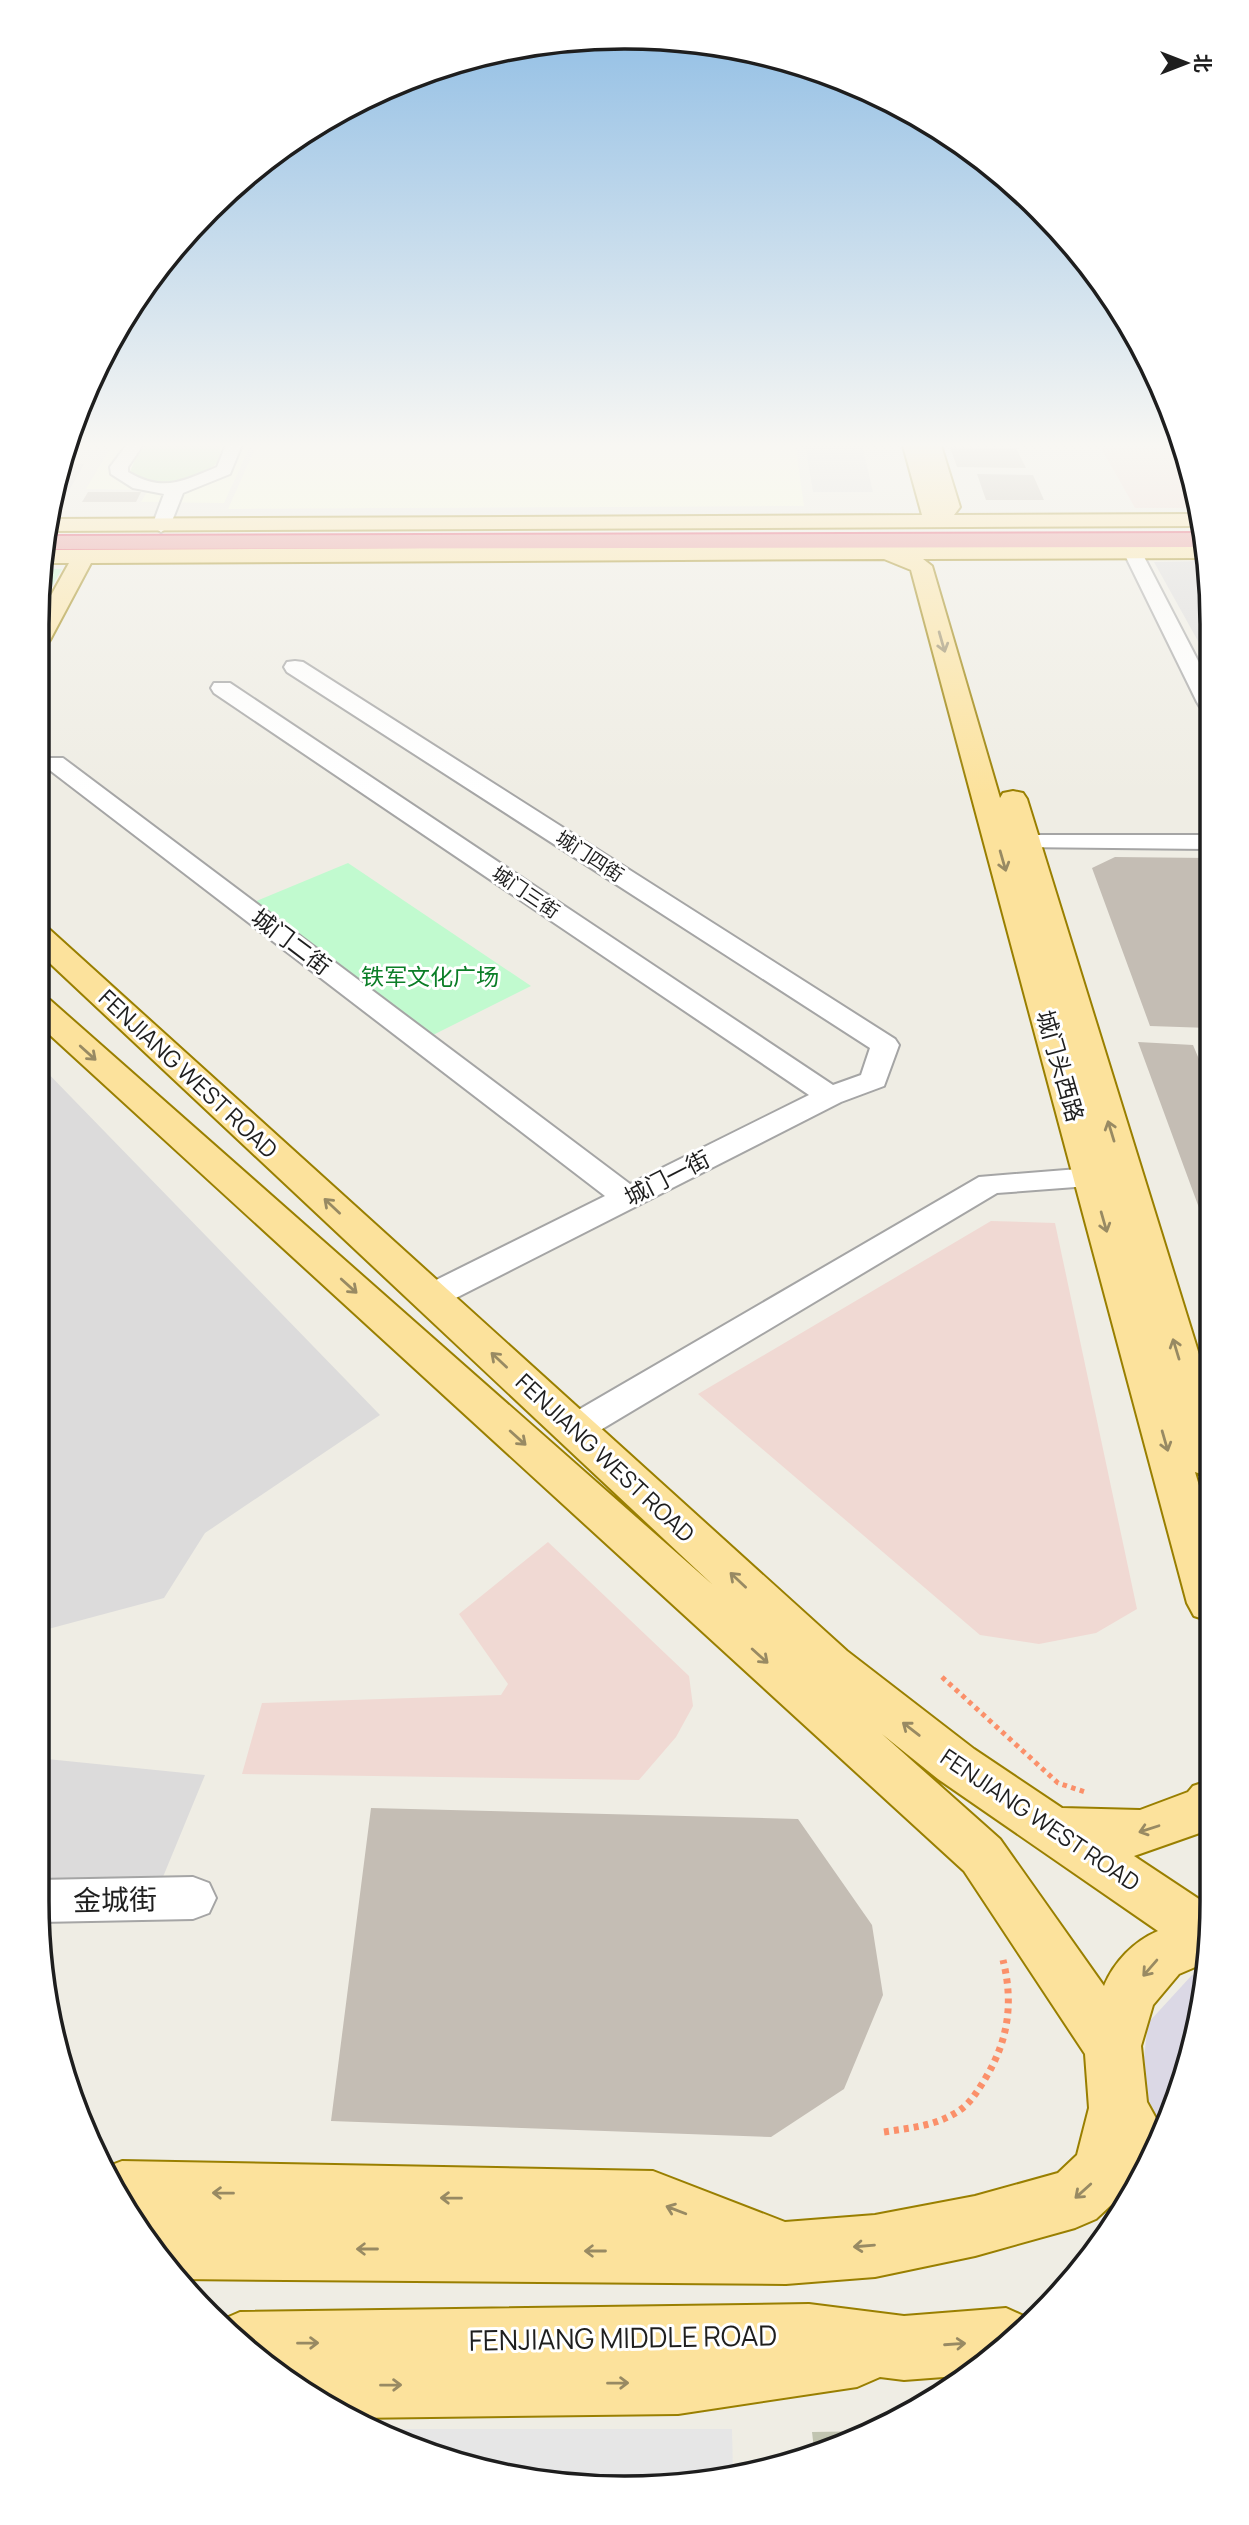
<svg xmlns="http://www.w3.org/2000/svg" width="1249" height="2525" viewBox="0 0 1249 2525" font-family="Manrope,'Noto Sans SC',sans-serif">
	<rect width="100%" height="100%" fill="#efede4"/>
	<path fill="#dcdbdb" d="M805 444H862L873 492H813Z
		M60 464H84L68 492H53Z
		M1207 561 1208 659 1154 562Z
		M38 1063 380 1415 205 1533 164 1598 37 1632Z
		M37 1758 205 1775 158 1889 37 1892Z"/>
	<path fill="#f0d9d3" d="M1100 446H1180L1197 508H1135Z
		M991 1221 1055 1223 1137 1609 1096 1633 1039 1644 980 1635 698 1394Z
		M548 1542 689 1676 693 1706 676 1737 639 1780 242 1774 262 1703 501 1695 508 1684 459 1614Z"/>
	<path fill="#faffde" d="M114 442H252L224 503 141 502 148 490 86 489Z
		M258 442H795L804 506 228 509Z"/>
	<path fill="#c1c4b0" d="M875 2431 814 2449 812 2432Z"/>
	<path fill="#bfeaaa" d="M149 442H220V461C186 487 169 489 129 474L137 455Z"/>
	<path fill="#c1facf" d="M41 569H62L38 610Z
		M348 863 531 986 429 1037 254 902Z"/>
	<path fill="#e6e6e6" d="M383 2429H732L733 2473 701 2483 509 2477Z"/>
	<path fill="#dbd8e5" d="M1205 1972 1192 2052 1158 2143 1140 2092 1148 2023 1192 1975Z"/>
	<path fill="#c4bdb4" d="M68 442H87L79 452H64Z
		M950 447 1016 448 1026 468 957 467Z
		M977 474 1033 475 1044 500H986Z
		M88 492H141L136 502H82Z
		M1115 857 1208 858 1209 1028 1150 1026 1092 868Z
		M1138 1042 1193 1045 1209 1083V1235Z
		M371 1808 798 1819 872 1925 883 1995 844 2089 771 2137 331 2121Z"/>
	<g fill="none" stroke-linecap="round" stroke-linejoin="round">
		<g stroke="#a5a5a5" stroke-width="4">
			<path id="minor" d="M129 442H145L128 467V472C164 493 182 481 217 467L227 442H243L230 474 183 493 170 526 161 532 152 526 164 494 133 488 111 474 110 467Z
				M1132 545 1141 551 1208 680V709L1200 707 1197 702 1123 551Z
				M295 661 303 662 895 1039 899 1045 884 1086 841 1102 442 1305 430 1308 418 1305 413 1297 418 1289 605 1196 47 768 43 763 47 758H63L630 1184 809 1095 214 693 211 688 214 683H230L833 1085 861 1075 870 1048 287 672 284 667 287 662Z
				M1026 835H1208V849L1017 847 1014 842 1017 837Z
				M1091 1168 1102 1171 1107 1178 1102 1185 997 1193 587 1438 574 1442 561 1438 556 1429 561 1420 979 1177Z
				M193 1877 209 1883 216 1898 209 1913 193 1919 40 1922 37 1880Z"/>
		</g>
		<g stroke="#997f00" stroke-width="4">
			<path id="major" d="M902 442H940L960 507 954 515 1198 514 1201 526 47 531 49 519 922 515Z
				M1206 544 1207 558 923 559 932 566 1000 798 1003 793 1013 791 1023 793 1027 799 1210 1390V1477L1195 1472 1210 1523V1621L1194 1616 1187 1603 911 570 884 559 91 563 50 640 46 645 38 647V619L69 563H42L44 550Z
				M38 927 49 929 847 1651 974 1749 1062 1808 1140 1810 1188 1792 1193 1786 1211 1780V1829L1134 1856 1211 1907V1939L1207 1962 1179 1974 1153 2005 1141 2046 1147 2102 1163 2131 1152 2160 1132 2188 1127 2185 1124 2193 1096 2219 1075 2228 975 2256 875 2277 786 2284 177 2279 158 2259 139 2223 143 2221H139L109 2166 122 2161 653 2171 785 2222 875 2215 975 2196 1058 2173 1077 2155 1089 2108 1085 2054 964 1871 38 1024V997L50 1000 713 1585 38 952ZM882 1734 938 1779 1158 1931C1134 1941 1114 1962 1104 1986L1000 1839Z
				M809 2304 904 2316 1006 2308 1028 2318 1031 2323 957 2376 904 2380 880 2377 857 2387 678 2414 353 2418C310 2401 249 2355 217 2322L240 2312Z"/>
		</g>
		<g stroke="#dc2344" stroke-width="4">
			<path id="highway" d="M1203 533 1205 547 44 549 46 536Z"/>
		</g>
		<path stroke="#fb906a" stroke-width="5" stroke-dasharray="4.5 4.5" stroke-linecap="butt" d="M1204 1676 1210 1696
			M942 1677 1058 1783 1085 1792"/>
		<path stroke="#fb906a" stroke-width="7" stroke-dasharray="5 5" stroke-linecap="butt" d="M884 2132C909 2128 935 2126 957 2112 970 2104 977 2092 985 2079 1008 2041 1014 2004 1003 1960"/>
		<use href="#minor" fill="#fff" fill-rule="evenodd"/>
		<use href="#major" fill="#fce29c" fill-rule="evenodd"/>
		<use href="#highway" fill="#e78b8d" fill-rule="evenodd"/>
	</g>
	<defs><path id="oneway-shaft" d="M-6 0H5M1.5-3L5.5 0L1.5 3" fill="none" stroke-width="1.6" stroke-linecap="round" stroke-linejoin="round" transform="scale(1.75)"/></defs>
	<g stroke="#988a63">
		<use href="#oneway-shaft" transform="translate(942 642) rotate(74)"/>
		<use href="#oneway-shaft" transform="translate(1003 861) rotate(74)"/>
		<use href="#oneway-shaft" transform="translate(88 1053) rotate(42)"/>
		<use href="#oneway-shaft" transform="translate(1111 1131) rotate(-107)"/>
		<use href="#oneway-shaft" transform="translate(332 1206) rotate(-137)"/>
		<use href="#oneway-shaft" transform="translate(1104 1222) rotate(74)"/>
		<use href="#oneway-shaft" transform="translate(349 1286) rotate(42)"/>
		<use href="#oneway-shaft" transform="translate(1176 1349) rotate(-107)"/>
		<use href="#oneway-shaft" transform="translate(499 1360) rotate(-137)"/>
		<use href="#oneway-shaft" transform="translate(518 1438) rotate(42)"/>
		<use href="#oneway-shaft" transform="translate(1165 1441) rotate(74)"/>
		<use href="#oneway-shaft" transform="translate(738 1580) rotate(-137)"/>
		<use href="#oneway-shaft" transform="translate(760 1656) rotate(42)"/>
		<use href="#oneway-shaft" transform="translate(911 1729) rotate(-142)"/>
		<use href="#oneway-shaft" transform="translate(1149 1829) rotate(162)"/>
		<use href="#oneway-shaft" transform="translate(1150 1968) rotate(131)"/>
		<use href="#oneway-shaft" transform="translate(1083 2191) rotate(138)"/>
		<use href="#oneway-shaft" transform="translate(223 2193) rotate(-179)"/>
		<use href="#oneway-shaft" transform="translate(451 2198) rotate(-179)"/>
		<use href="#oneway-shaft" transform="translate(676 2210) rotate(-159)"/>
		<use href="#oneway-shaft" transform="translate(864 2246) rotate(175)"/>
		<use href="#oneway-shaft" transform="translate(367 2249) rotate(-180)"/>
		<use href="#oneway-shaft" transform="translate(595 2251) rotate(-180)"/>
		<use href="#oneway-shaft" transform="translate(308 2343) rotate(-1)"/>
		<use href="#oneway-shaft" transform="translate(955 2344) rotate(-4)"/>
		<use href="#oneway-shaft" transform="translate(618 2383) rotate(-1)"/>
		<use href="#oneway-shaft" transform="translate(391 2385) rotate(-1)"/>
	</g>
	<linearGradient id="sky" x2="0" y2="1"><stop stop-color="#8dbce4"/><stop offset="0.56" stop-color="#f8f7f3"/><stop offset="1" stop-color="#f8f7f3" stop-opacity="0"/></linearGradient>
	<rect width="1249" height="795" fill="url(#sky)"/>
	<g text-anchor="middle" stroke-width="6" stroke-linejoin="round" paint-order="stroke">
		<g font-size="19" fill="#1e1e1e" stroke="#fff">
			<text transform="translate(590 856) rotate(33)" y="7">城门四街</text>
			<text transform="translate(526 892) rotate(34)" y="7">城门三街</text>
		</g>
		<g font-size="23" fill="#1e1e1e" stroke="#fff">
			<text transform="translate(291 942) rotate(37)" y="8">城门二街</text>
			<text transform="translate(1060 1066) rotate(74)" y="8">城门头西路</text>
			<text transform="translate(188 1074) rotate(43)" y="8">FENJIANG WEST ROAD</text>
			<text transform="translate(667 1178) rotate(-27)" y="8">城门一街</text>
			<text transform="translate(605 1458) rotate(43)" y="8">FENJIANG WEST ROAD</text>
			<text transform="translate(1040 1820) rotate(34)" y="8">FENJIANG WEST ROAD</text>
		</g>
		<g font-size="23" fill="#0b7e27" stroke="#fff">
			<text x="430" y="985">铁军文化广场</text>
		</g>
		<g font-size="28" fill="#1e1e1e" stroke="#fff">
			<text transform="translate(115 1900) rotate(-1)" y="10">金城街</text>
			<text transform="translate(623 2338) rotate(-1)" y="10">FENJIANG MIDDLE ROAD</text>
		</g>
	</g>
	<path d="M0 0H1249V2525H0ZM624 49H625A575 575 0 0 1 1200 624V1901A575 575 0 0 1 625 2476H624A575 575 0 0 1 49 1901V624A575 575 0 0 1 624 49Z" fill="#fff" fill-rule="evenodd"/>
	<path fill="none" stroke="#1e1e1e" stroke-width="3.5" d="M624 49H625A575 575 0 0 1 1200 624V1901A575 575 0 0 1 625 2476H624A575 575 0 0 1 49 1901V624A575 575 0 0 1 624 49Z"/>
	<g transform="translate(1186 63) rotate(90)" stroke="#ffffff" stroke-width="5" paint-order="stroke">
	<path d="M0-5L12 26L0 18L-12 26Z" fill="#1e1e1e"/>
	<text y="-10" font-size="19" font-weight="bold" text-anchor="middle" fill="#1e1e1e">北</text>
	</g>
</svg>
